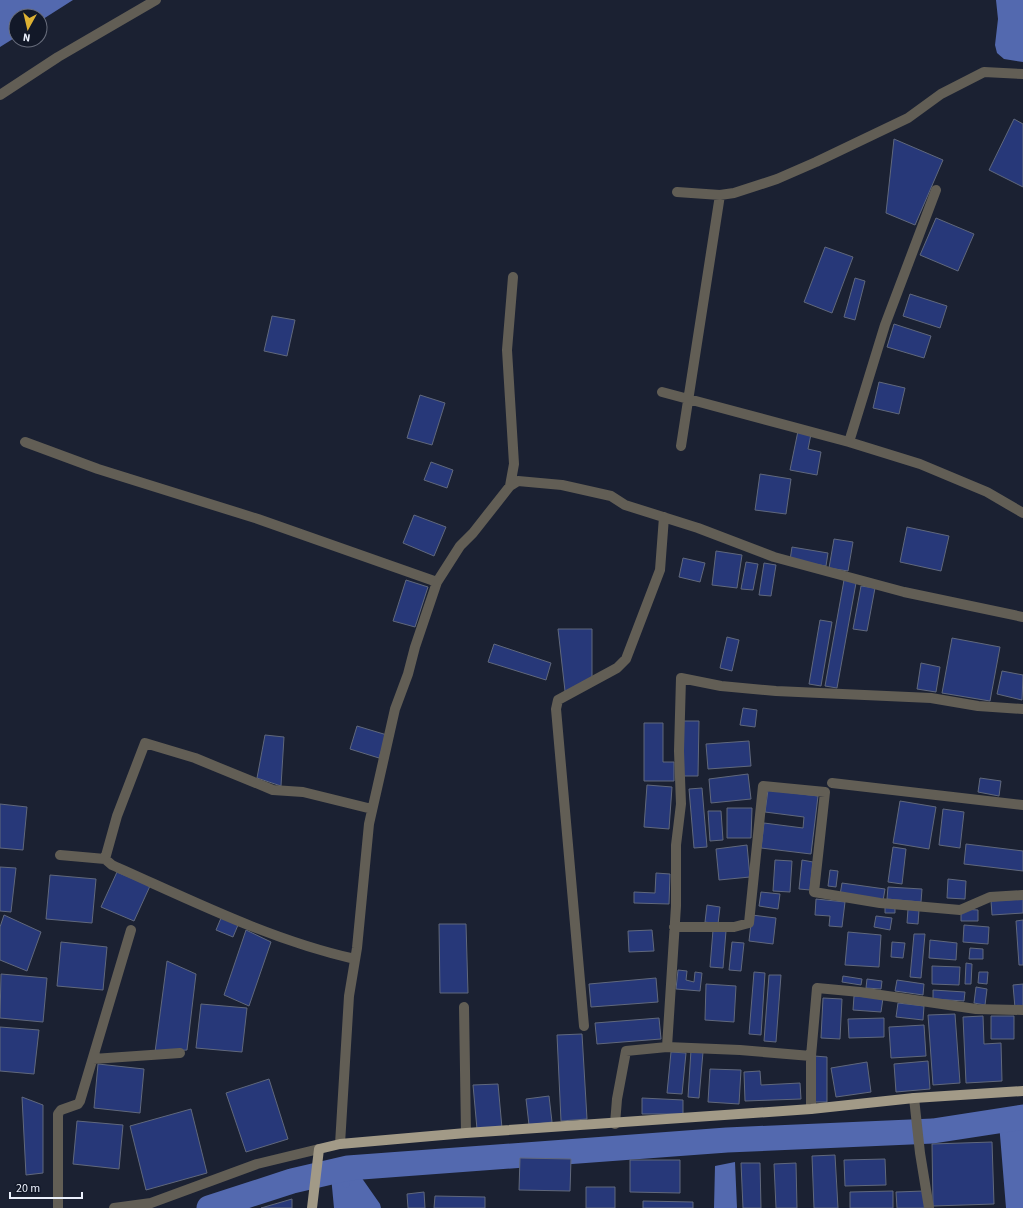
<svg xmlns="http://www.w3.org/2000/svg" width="1023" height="1208" viewBox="0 0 1023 1208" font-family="'Source Sans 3',sans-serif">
	<rect width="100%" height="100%" fill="#1b2132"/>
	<path fill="#5369af" d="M0 0H73L40 21V16H16V37L0 47Z
		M996 0H1023V62L1004 59 997 53 995 45 998 19Z
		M1023 1121V1208H1006L999 1123Z
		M735 1162 737 1208H714L715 1166Z
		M359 1174 380 1204 381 1208H334L331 1176Z"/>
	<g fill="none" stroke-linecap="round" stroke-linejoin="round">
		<path stroke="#5369af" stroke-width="7" d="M346 1184 348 1168"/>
		<path stroke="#5369af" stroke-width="25" d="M209 1208 292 1181 348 1168 727 1140 933 1131 1023 1117"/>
	</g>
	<path fill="#273879" stroke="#60687c" d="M1014 119 1023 124V187L989 170Z
		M894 139 943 160 915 225 886 213Z
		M936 218 974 234 958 271 920 255Z
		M825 247 853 257 832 313 804 302Z
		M855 278 865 281 855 320 844 317Z
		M910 294 947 306 940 328 903 316Z
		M272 316 295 320 287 356 264 351Z
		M894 324 931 336 924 358 887 347Z
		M879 382 905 388 899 414 873 408Z
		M420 395 445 403 432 445 407 438Z
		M798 431 811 434 808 449 821 452 817 475 790 470Z
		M431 462 453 470 447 488 424 480Z
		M760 474 791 479 786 514 755 510Z
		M414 515 446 527 434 556 403 543Z
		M907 527 949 536 941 571 900 562Z
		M834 539 853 542 848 571 829 568Z
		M792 547 828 553 826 566 790 560Z
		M716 551 742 555 737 588 712 585Z
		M683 558 705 563 700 582 679 577Z
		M746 562 758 564 753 590 741 589Z
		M764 563 776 565 771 596 759 595Z
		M406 580 428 587 415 627 393 621Z
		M844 580 856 583 837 688 825 686Z
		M861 586 875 588 867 631 853 629Z
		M820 620 832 622 821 686 809 684Z
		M558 629H592V682L565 691Z
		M727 637 739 640 732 671 720 668Z
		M952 638 1000 647 990 701 942 693Z
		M494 644 551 663 546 680 488 662Z
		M921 663 940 667 936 692 917 689Z
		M1002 671 1023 675 1022 700 997 694Z
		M743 708 757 710 755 727 740 725Z
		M683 721H699L698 776H682Z
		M644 723H663V762H674V781H644Z
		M357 726 387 735 379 758 350 749Z
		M265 735 284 737 281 786 257 778Z
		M749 741 751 766 708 769 706 744Z
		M748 774 751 799 711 803 709 779Z
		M980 778 1001 781 999 796 978 792Z
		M647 785 672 787 669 829 644 827Z
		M702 788 707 847 694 848 689 789Z
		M768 790 818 796 811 854 761 848 764 823 803 828 804 817 765 812Z
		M900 801 936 807 929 849 893 843Z
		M0 804 27 807 23 850 0 848Z
		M727 808H752L751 838H727Z
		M943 809 964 812 960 848 939 845Z
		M708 811H721L723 840 710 841Z
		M966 844 1023 851V871L964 864Z
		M747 845 750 877 719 880 716 849Z
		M893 847 906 849 902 884 888 882Z
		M775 860 792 861 790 892 773 891Z
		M802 860 813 862 810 890 799 889Z
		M0 867 16 868 11 912 0 911Z
		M830 870 838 871 836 887 828 886Z
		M117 872 150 886 134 921 101 907Z
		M656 873 670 874 669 904 634 903V892L655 893Z
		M50 875 96 879 92 923 46 919Z
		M948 879 966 881 965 899 947 898Z
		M842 883 885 889 883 901 840 895Z
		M888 887 922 889 921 902 887 899Z
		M761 892 780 894 778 909 759 906Z
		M816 899 845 902 842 927 829 926 830 916 815 915Z
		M1023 899V913L992 915 991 901Z
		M707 905 720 907 718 924 705 922Z
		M885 905 895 906V913H885Z
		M908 909 919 910 918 924 907 923Z
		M961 909 978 910V921H961Z
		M4 915 41 932 27 971 0 960V927Z
		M752 915 776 918 773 944 749 941Z
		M876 916 892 918 890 930 874 927Z
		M221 918 238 925 233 937 216 930Z
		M1023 920V965H1019L1016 921Z
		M439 924H466L468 993H440Z
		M964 925 989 927 988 944 963 942Z
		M246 930 271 942 249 1006 224 995Z
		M652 930 654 951 629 952 628 931Z
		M713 930 726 931 723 968 710 967Z
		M848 932 881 935 879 967 845 965Z
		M914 934H925L921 978 910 977Z
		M930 940 957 943 956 960 929 958Z
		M61 942 107 947 103 990 57 986Z
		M732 942 744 943 741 971 729 970Z
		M892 942 905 943 903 958 891 957Z
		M970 948 983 949V959H969Z
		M167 961 196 974 187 1050 155 1052Z
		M966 963 972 964 971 984H965Z
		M932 966 960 967 959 985 932 984Z
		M678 970 687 971 686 980 694 982 695 972 702 973 700 991 676 989Z
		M754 972 765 973 761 1035 749 1034Z
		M979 972H988L987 984 978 983Z
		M1 974 47 978 43 1022 0 1018Z
		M769 975H781L776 1042 764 1041Z
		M843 976 862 979 861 985 842 982Z
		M656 978 658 1002 591 1007 589 984Z
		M867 979 882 981 881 989 866 988Z
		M897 980 924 984 923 995 895 991Z
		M706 984 736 986 734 1022 705 1020Z
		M1023 984V1007L1015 1008 1013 985Z
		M976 987 987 989 985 1005 974 1003Z
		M933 990 965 992 964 1001 933 999Z
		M854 996 883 998 881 1012 853 1010Z
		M823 998 842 999 840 1039 821 1038Z
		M898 1003 924 1006 923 1020 896 1017Z
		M201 1004 247 1008 242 1052 196 1048Z
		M955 1014 960 1083 933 1085 928 1015Z
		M983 1016 984 1044 1001 1043 1002 1081 966 1083 963 1017Z
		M991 1016H1014V1039H991Z
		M659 1018 661 1039 597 1044 595 1023Z
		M884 1018V1037L849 1038 848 1019Z
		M924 1025 926 1056 891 1058 889 1027Z
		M0 1027 39 1030 34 1074 0 1071Z
		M582 1034 587 1119 561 1121 557 1035Z
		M691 1050 703 1052 699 1098 688 1097Z
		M671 1052 686 1053 682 1094 667 1093Z
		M814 1056 827 1057V1102H814Z
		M928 1061 930 1089 896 1092 894 1064Z
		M867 1062 871 1092 836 1097 831 1068Z
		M98 1064 144 1069 140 1113 94 1108Z
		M710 1069 741 1070 739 1104 708 1102Z
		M760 1071 761 1085 800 1083 801 1099 745 1101 744 1072Z
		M269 1079 288 1139 246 1152 226 1093Z
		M498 1084 502 1128 477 1129 473 1085Z
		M549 1096 552 1122 529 1125 526 1099Z
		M22 1097 43 1105V1173L26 1175Z
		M642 1098 683 1100V1114H642Z
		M191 1109 207 1173 146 1190 130 1126Z
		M77 1121 123 1125 119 1169 73 1164Z
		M992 1142 994 1204 933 1206 932 1144Z
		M835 1155 838 1208H814L812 1156Z
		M520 1158 571 1159 570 1191 519 1190Z
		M885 1159 886 1185 845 1186 844 1160Z
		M630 1160H680V1193L630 1192Z
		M741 1163H760L761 1208H743Z
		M796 1163 797 1208H776L774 1164Z
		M586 1187H615V1208H586Z
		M893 1191V1208H850V1192Z
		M924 1191 925 1208H897L896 1192Z
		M424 1192 425 1208H408L407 1194Z
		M435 1196 485 1197V1208H434Z
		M292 1199V1208H261Z
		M643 1201 693 1202V1208H643Z"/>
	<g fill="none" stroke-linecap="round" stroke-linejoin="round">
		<path stroke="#625e55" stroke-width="10" d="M0 95 58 57 156 0
			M677 192 720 195 734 193 777 179 816 162 908 118 941 94 984 72 1023 74
			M662 392 849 442 920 464 987 492 1023 513
			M25 442 98 469 258 519 437 582
			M849 442 885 325 936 190
			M681 446 720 195
			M510 486 514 464 507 350 513 277
			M832 783 1023 805
			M60 855 105 859 112 865C191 900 270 940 355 959
			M105 859 117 816 145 743 195 758 273 790 303 792 372 809
			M674 927H734L749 923 763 786 825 792 814 892 880 903 960 910 990 897 1023 895
			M464 1007 466 1133
			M584 1026 556 709 558 700 617 668 626 659 660 570 664 517
			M667 1047 740 1050 811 1056
			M93 1059 180 1053
			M914 1098 920 1153 929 1208
			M811 1109V1056L817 988 860 992 976 1009 1023 1010
			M615 1124 617 1099 626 1051 667 1047 676 906V845L681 804 679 751 681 678 721 686 776 691 931 698 978 706 1023 709
			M340 1144 349 996 357 948 369 824 395 709 408 674 415 647 437 582 460 546 473 533 510 486 518 481 562 485 611 496 625 505 698 528 774 557 904 592 1023 617
			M58 1208V1114L61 1110 78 1104 80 1101 131 930
			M114 1208 151 1203 257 1164 319 1149"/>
		<path stroke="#a29a87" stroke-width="10" d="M312 1208 319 1149 340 1144 466 1133 811 1109 914 1098 1023 1091"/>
	</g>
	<g transform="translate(28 28) rotate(188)"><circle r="19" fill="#121828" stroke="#696e7d"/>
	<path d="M0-3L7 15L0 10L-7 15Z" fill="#ddb133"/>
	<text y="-6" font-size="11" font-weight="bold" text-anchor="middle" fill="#ebf0fc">N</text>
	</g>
	<path d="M10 1192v6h72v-6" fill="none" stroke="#ebf0fc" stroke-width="2"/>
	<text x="16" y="1192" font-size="12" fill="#ebf0fc" stroke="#121828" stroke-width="3" paint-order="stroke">20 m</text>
</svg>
